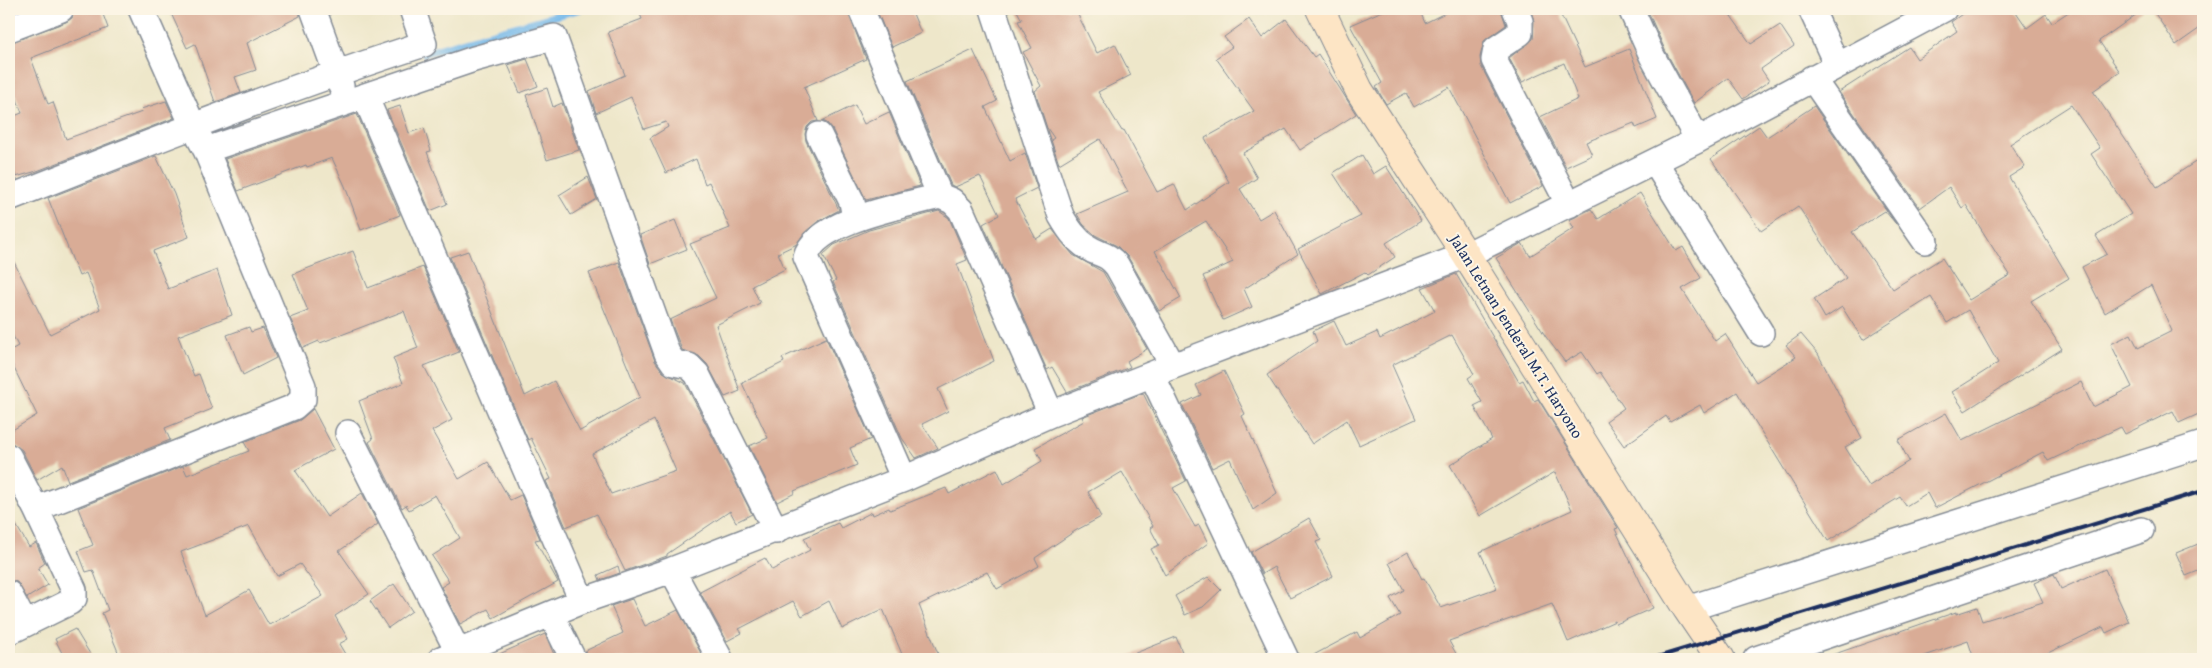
<svg xmlns="http://www.w3.org/2000/svg" width="2212" height="668" viewBox="0 0 2212 668" font-family="'Gentium Book Plus',serif">
	<rect width="100%" height="100%" fill="#fcf5e5"/>
	<filter id="ink" filterUnits="userSpaceOnUse"><feTurbulence type="fractalNoise" baseFrequency=".02" numOctaves="2"/><feDisplacementMap in="SourceGraphic" scale="10" xChannelSelector="R" yChannelSelector="G"/><feConvolveMatrix kernelMatrix="1 2 1 2 8 2 1 2 1" color-interpolation-filters="sRGB"/></filter>
	<filter id="wash" filterUnits="userSpaceOnUse"><feTurbulence type="fractalNoise" baseFrequency=".0096" numOctaves="4" result="noise"/><feDisplacementMap in="SourceGraphic" scale="20" xChannelSelector="R" yChannelSelector="G"/><feGaussianBlur stdDeviation="1.12" result="paint"/><feColorMatrix in="noise" values="0 0 0 0 0 0 0 0 0 0 0 0 0 0 0 0 0 1.4 0 .05"/><feComposite in="paint" operator="in"/></filter>
	<g filter="url(#wash)">
		<rect width="100%" height="100%" fill="#eee7ca"/>
		<g fill="none" stroke-linecap="round" stroke-linejoin="round">
			<path stroke="#73b8ea" stroke-width="8" d="M425 53 579 9"/>
		</g>
		<g id="blocks">
			<path fill="#d9ac96" fill-rule="evenodd" d="M75 9H101L108 28 31 58 48 104 53 102 66 139 142 112 141 109 166 101 174 118 37 171 16 177 9 156V118L22 113 9 78V43L66 22 72 18Z
				M169 9H299L300 16 247 43 256 70 235 77 241 93 215 102 195 44 187 48Z
				M638 9H847L866 59 804 87 818 121 812 122 807 127 805 134 806 141 839 210 817 222 804 233 797 244 778 253 785 269 752 286 760 303 716 325 740 391 725 397 707 364 699 356 682 350 670 320 716 298 690 244 730 228 709 182 705 184 696 159 666 173 650 138 668 127 666 122 644 129 631 97 596 113 589 91 625 75 608 32 642 19Z
				M876 9H911L921 33 892 47Z
				M1016 9H1075L1097 53 1115 44 1131 75 1098 92 1122 131 1124 130 1157 192 1174 184 1187 210 1229 182 1205 138 1254 111 1216 58 1232 47 1224 37 1249 19 1262 38 1286 19 1314 57 1318 54 1356 114 1300 150 1286 129 1243 153 1257 178 1240 189 1259 219 1274 210 1298 254 1244 289 1252 307 1223 320 1203 276 1233 262 1206 221 1155 251 1181 298 1159 311 1128 257 1117 246 1095 235 1083 224 1077 214 1128 192 1100 139 1059 164 1051 140 1054 138 1047 128 1035 91 1041 86 1023 52 1032 48 1018 21 1022 20Z
				M1387 9H1419L1425 23 1453 9H1501L1506 25 1484 41 1480 57 1481 66 1543 186 1510 203 1449 87 1414 107 1406 93 1386 104 1376 87 1382 83 1350 25Z
				M1530 9H1558L1585 67 1629 49 1657 119 1636 128 1634 123 1586 142 1592 155 1566 167 1540 117 1578 99 1564 63 1522 82 1509 58 1533 39 1534 21Z
				M1647 9H1726L1751 44 1780 25 1794 46 1761 69 1769 81 1743 99 1728 78 1694 103 1665 50Z
				M1969 9H2014L2027 28 2046 14 2052 23 2073 9H2144L2099 41 2120 72 2093 91 2157 187 2203 157V412L2179 423 2173 411 2125 434 2121 427 2048 461 2043 452 1935 508 1927 493 1906 506 1900 497 1828 541 1737 392 1704 413 1700 405 1670 422 1666 416 1624 446 1606 421 1624 408 1600 372 1597 374 1582 352 1565 362 1546 337 1496 258 1522 243 1530 256 1574 228 1569 220 1591 209 1598 219 1640 193 1676 251 1683 247 1701 278 1682 289 1715 341 1725 334 1756 382 1796 357 1786 345 1801 334 1818 354 1862 438 1845 447 1869 486 1909 461 1898 440 1946 413 1962 441 2081 382 2093 407 2132 387 2111 344 2131 334 2138 348 2172 331 2151 285 2105 313 2082 267 2107 254 2096 236 2131 214 2091 154 2100 148 2071 105 2010 144 2025 167 2009 177 2069 278 2031 301 2062 349 1965 411 1952 392 1998 363 1968 310 1947 323 1931 297 1863 340 1842 307 1825 318 1814 299 1846 278 1798 206 1761 231 1711 159 1759 126 1767 137 1814 106 1896 224 1885 211 1852 232 1893 289 1942 258 1969 300 2010 275 1966 205 1962 208 1949 187 1920 208 1839 92 1909 47 1917 59 1957 31 1951 22Z
				M2152 9H2203V26L2176 45Z
				M973 50 997 101 985 107 1010 161 1025 153 1037 188 1015 199 1036 239 1052 229 1073 255 1103 272 1147 349 1127 361 1130 367 1067 392 1052 367 1047 370 983 224 999 215 980 176 955 187 951 185 907 81Z
				M527 59 538 86 520 93 508 65Z
				M547 88 553 107 562 103 579 150 547 160 526 95Z
				M855 105 864 124 889 112 920 186 866 200 832 129 827 123 822 121Z
				M400 106 409 133 424 128 431 151 427 152 447 204 430 211 387 110Z
				M357 114 400 215 361 230 345 186 332 158 307 167 306 165 238 191 225 159Z
				M1362 155 1373 174 1386 166 1421 221 1386 243 1395 257 1368 275 1365 272 1322 294 1298 249 1361 216 1333 173Z
				M156 156 174 194 189 237 153 251 168 289 217 270 232 315 178 336 194 376 199 374 212 409 165 428 170 440 68 481 62 465 37 480 22 450 12 443 9 438V432L37 415 9 358V351L18 346 9 328V252L50 334 100 309 86 273 79 276 48 198Z
				M588 177 597 199 571 215 559 195Z
				M939 211 949 218 967 260 957 264 994 361 938 389 948 411 922 424 938 448 916 458 902 438 833 282 836 280 823 255 834 245 869 230Z
				M675 220 687 249 650 264 640 235Z
				M353 251 368 288 423 267 459 352 424 366 452 420 432 431 459 479 488 462 510 500 521 495 540 539 535 540 558 582 493 618 488 609 460 624 441 587 449 582 432 556 460 538 435 495 409 510 406 505 402 508 369 442 373 439 359 401 403 383 393 358 418 348 404 311 320 343 319 341 303 348 290 318 308 311 293 274Z
				M468 251 525 396 554 381 580 431 640 397 589 273 619 262 655 361 663 372 685 383 752 514 736 522 730 511 667 554V556L625 571 597 514 566 527 546 481 551 479 531 438 528 440 450 257ZM654 420 676 471 611 494 592 454Z
				M1456 274 1519 382 1523 380 1534 401 1538 399 1618 528 1615 529 1653 608 1616 624 1615 621 1568 642 1552 604 1449 641 1459 659H1306L1357 632 1360 638 1400 615 1390 598 1404 590 1389 563 1408 552 1422 579 1424 578 1441 608 1497 588 1480 552 1572 510 1555 472 1480 516 1450 465 1492 439 1474 406 1482 402 1468 378 1474 374 1452 335 1392 365 1416 419 1359 445 1347 420 1312 444 1267 375 1317 341 1313 331 1334 321 1346 346 1377 332 1380 339 1435 311 1422 288Z
				M249 327 251 332 263 328 276 358 243 375 227 335Z
				M826 338 871 439 850 448 857 465 794 491 795 493 777 502 749 446 768 438 742 383 784 362 782 358Z
				M1224 371 1245 414 1242 416 1277 493 1253 510 1230 459 1212 468 1182 404 1201 395 1196 385Z
				M1143 393 1186 481 1173 488 1195 527 1199 525 1208 543 1165 575 1151 549 1159 545 1150 528 1153 526 1122 472 1088 492 1101 517 1075 531 1035 558 1039 566 997 589 987 572 919 605 940 659H904L883 609 842 629 829 601 802 616 793 601 739 629 742 633 727 641 700 592 765 558 772 570 810 550 804 538 838 523 841 528 872 512 873 515 889 508 890 510 946 488 949 494 997 469 1004 484 1042 461 1035 448 1084 421 1082 417Z
				M313 409 334 449 295 470 327 517 362 493 378 524 339 551 369 594 335 616 348 639 339 644 348 659H121L102 613 108 610 93 570 86 572 78 551 93 545 78 508 183 466 187 475 249 451 244 442 300 420ZM249 526 277 576 300 564 323 596 269 625 249 590 205 615 181 552Z
				M9 513 29 547 36 543 45 563 38 568 48 585 27 598 17 582 9 580Z
				M1309 518 1321 540 1316 542 1333 576 1290 598 1274 567 1262 574 1251 552Z
				M2203 542V569L2186 576 2176 553Z
				M618 566 620 573 600 580 598 575Z
				M2105 569 2129 622 2106 633 2103 627 2035 659H1974L1968 641 1916 659H1829V656L1956 612V614L1977 607 1982 621 2043 602 2034 583 2054 574 2061 589Z
				M1208 577 1221 590 1203 607 1185 615 1175 596Z
				M394 584 412 611 388 628 370 601Z
				M632 599 645 626 678 610 704 659H587L585 651 623 633 611 606Z
				M75 629 93 659H65L55 639Z
				M545 634 556 659H488Z
				M1176 637 1185 659H1123V658Z"/>
		</g>
	</g>
	<g filter="url(#ink)">
		<use href="#blocks" fill-opacity="0" stroke="#848b94" stroke-width="1"/>
		<g fill="none" stroke-linecap="round" stroke-linejoin="round">
			<g stroke="#848b94" stroke-width="28">
				<path id="street" d="M313 9 341 86
					M861 9 940 196 952 201 961 210 1051 414
					M993 9 1061 216C1068 228 1075 239 1087 247 1100 256 1106 252 1117 266L1173 366
					M1515 9 1520 21V33L1496 49 1494 60 1569 205
					M1631 9 1652 56 1698 140
					M1811 9 1837 65
					M9 29 61 9
					M1812 78 1925 241
					M365 96 582 601
					M819 135 852 202 855 218
					M206 150 474 59 554 37 667 353 674 363 689 366 697 374 776 531
					M1655 162 1761 333
					M9 198C146 144 284 89 424 44L412 9
					M1152 375 1286 659
					M348 433 458 652
					M9 457 36 509
					M904 479 806 257C815 220 907 205 940 196
					M672 570 720 659
					M9 594 25 624
					M1687 609 2203 444
					M551 614 573 659
					M9 632 70 602 74 598V590L36 509 294 407 303 399V386L206 150 193 126 141 9
					M441 659 582 601 672 570 904 479 1051 414 1173 366 1466 255 1698 140 1944 9
					M1756 659 2141 530"/>
			</g>
			<g stroke="#848b94" stroke-width="30">
				<path id="secondary" d="M1320 9 1359 90 1466 255 1687 609 1721 659"/>
			</g>
			<use href="#street" stroke="#fff" stroke-width="25"/>
			<use href="#secondary" stroke="#fde5c5" stroke-width="28"/>
			<path stroke="#1b2f5e" stroke-width="4" d="M1651 659 2203 491"/>
		</g>
	</g>
	<g text-anchor="middle" stroke-width="4" stroke-linejoin="round" paint-order="stroke">
		<g font-size="16" fill="#1b2f5e" stroke="#fcf5e5">
			<text transform="translate(1517 336) rotate(58)" y="6">Jalan Letnan Jenderal M.T. Haryono</text>
		</g>
	</g>
	<rect width="2212" height="668" fill="none" stroke="#fcf5e5" stroke-width="30"/>
</svg>
